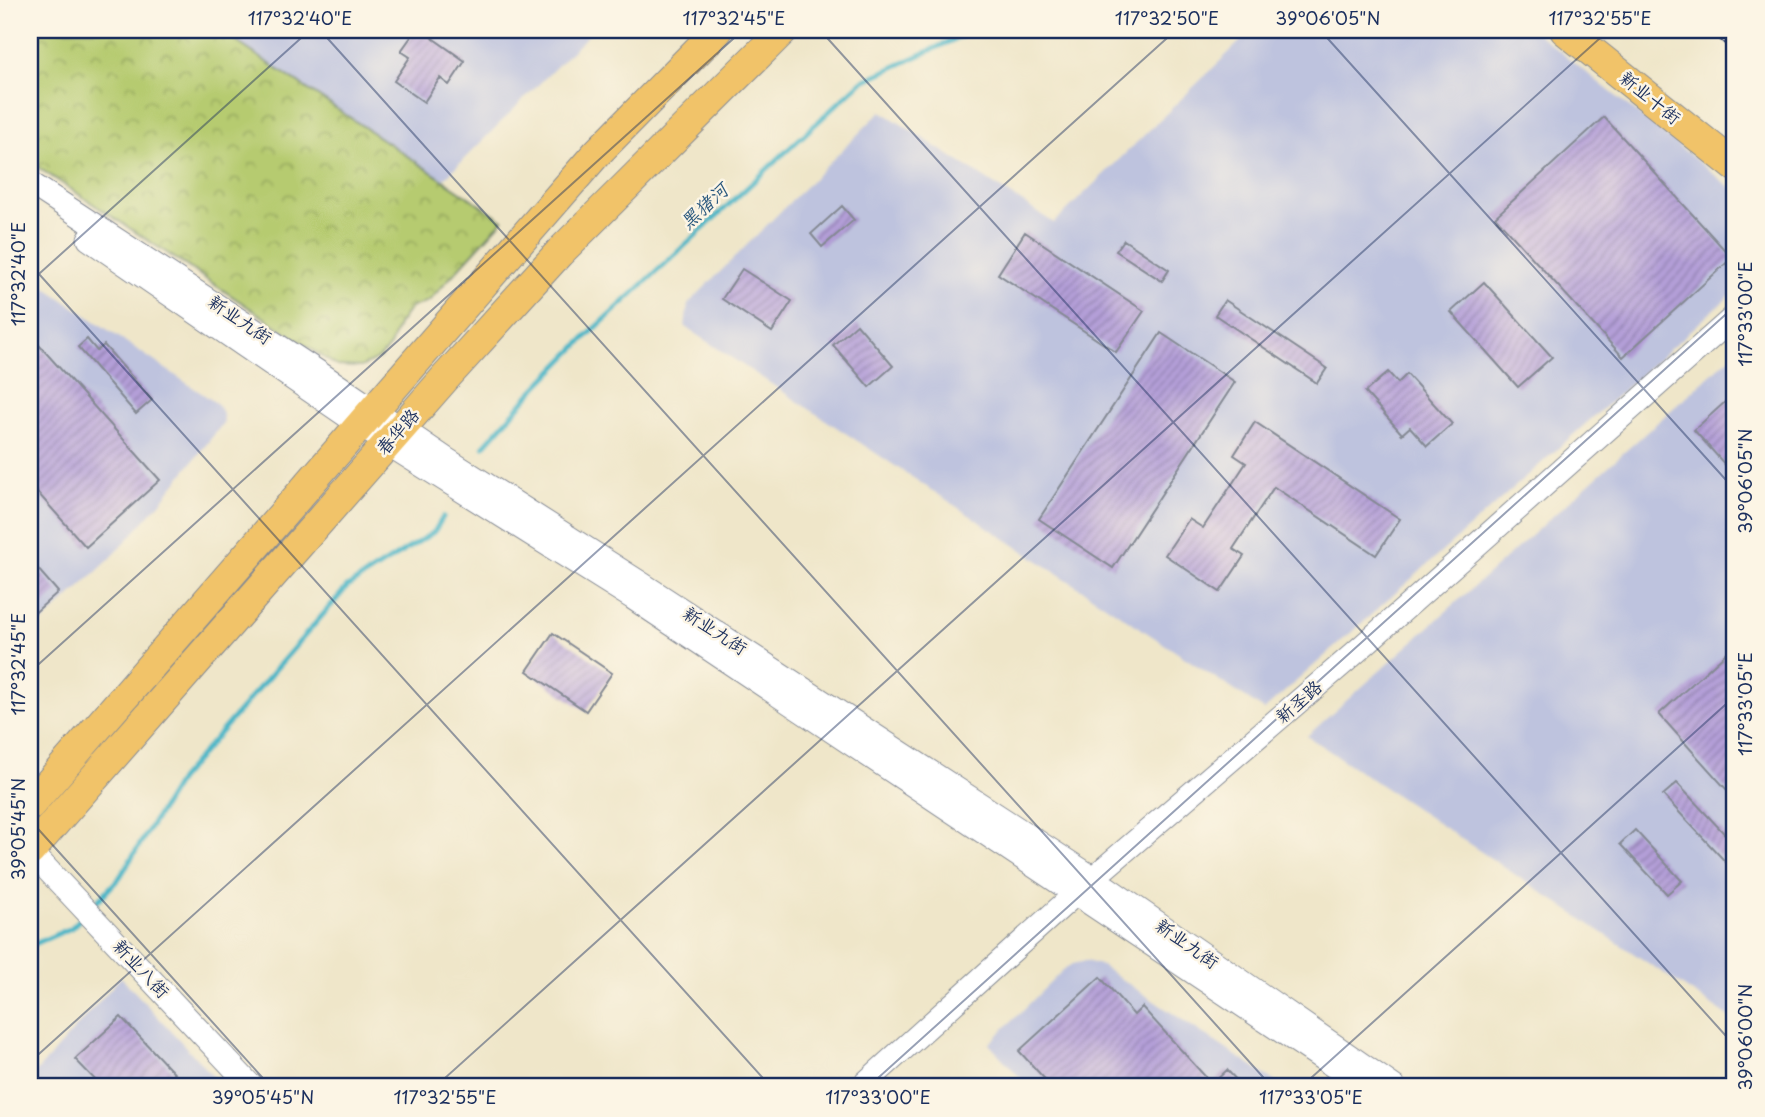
<svg xmlns="http://www.w3.org/2000/svg" width="1765" height="1117" viewBox="0 0 1765 1117" font-family="'Playpen Sans','LXGW WenKai TC',sans-serif">
	<defs>
		<pattern id="park-crowns" width="20" height="18" patternUnits="userSpaceOnUse" patternTransform="scale(1.75)"><rect width="20" height="18" fill="#b6cb6f"/><path d="M2 6a3 3 0 1 1 6 0M12 15a3 3 0 1 1 6 0" fill="none" stroke="#93a55e"/></pattern>
		<pattern id="building-hatch" width="6" height="6" patternUnits="userSpaceOnUse" patternTransform="scale(1.75)"><rect width="6" height="6" fill="#b49fd8"/><path d="M-1 1l2-2M0 6l6-6M5 7l2-2" fill="none" stroke="#9282b2"/></pattern>
	</defs>
	<rect width="100%" height="100%" fill="#fcf5e5"/>
	<filter id="ink" filterUnits="userSpaceOnUse"><feTurbulence type="fractalNoise" baseFrequency=".0143" numOctaves="2"/><feDisplacementMap in="SourceGraphic" scale="14" xChannelSelector="R" yChannelSelector="G"/><feConvolveMatrix kernelMatrix="1 2 1 2 8 2 1 2 1" color-interpolation-filters="sRGB"/></filter>
	<filter id="wash" filterUnits="userSpaceOnUse"><feTurbulence type="fractalNoise" baseFrequency=".00686" numOctaves="4" result="noise"/><feDisplacementMap in="SourceGraphic" scale="28" xChannelSelector="R" yChannelSelector="G"/><feGaussianBlur stdDeviation="1.57" result="paint"/><feColorMatrix in="noise" values="0 0 0 0 0 0 0 0 0 0 0 0 0 0 0 0 0 1.4 0 .05"/><feComposite in="paint" operator="in"/></filter>
	<g filter="url(#wash)">
		<rect width="100%" height="100%" fill="#efe6c9"/>
		<path fill="#bec3de" d="M219 30H593L443 180Z
			M1252 30H1533L1735 191V291L1264 710 685 327 688 304 881 111 1054 223Z
			M30 277 216 403 222 411 224 422 160 503 109 560 30 634Z
			M1735 353V1021L1307 736Z
			M1086 961 1100 965 1283 1087H1029L989 1044 1063 970 1072 964Z
			M121 977 223 1087H30V1079Z"/>
		<path fill="url(#park-crowns)" stroke="#687d66" stroke-width="2" d="M30 30H219L503 220 429 301 410 308 398 325 390 346 380 358 361 367 337 366 30 162Z"/>
		<g fill="none" stroke-linecap="round" stroke-linejoin="round">
			<path stroke="#4ab6c7" stroke-width="5" d="M484 446 531 393 585 338 861 82 975 30
				M91 908 120 877 179 780 347 587 434 532 443 517
				M30 946 71 928 84 915"/>
		</g>
		<g id="blocks">
			<path fill="url(#building-hatch)" d="M416 30H421L465 61 449 85 440 78 424 102 394 81 410 57 401 51Z
				M1604 117 1732 258 1623 357 1495 217Z
				M842 206 854 220 822 247 811 234Z
				M1025 232 1144 311 1116 352 998 274Z
				M1124 240 1169 270 1162 281 1116 251Z
				M742 269 792 301 772 332 722 299Z
				M1484 282 1552 357 1518 387 1451 312Z
				M1225 300 1327 368 1317 383 1215 315Z
				M857 324 893 366 869 387 833 345Z
				M1161 333 1235 382 1113 568 1039 519Z
				M30 335 160 480 86 547 30 484Z
				M87 339 97 351 104 345 152 400 136 414 78 347Z
				M1388 372 1398 383 1407 374 1452 424 1427 446 1410 427 1402 434 1365 392Z
				M1735 393V476L1694 430Z
				M1255 422 1400 519 1376 555 1274 487 1233 549 1244 556 1220 592 1165 555 1189 519 1203 528 1246 463 1234 455Z
				M30 560 58 592 30 617Z
				M553 633 612 673 586 711 527 671Z
				M1735 645V799L1659 714Z
				M1677 783 1735 845V872L1663 795Z
				M1635 830 1682 881 1667 894 1620 844Z
				M1100 977 1134 1015 1142 1007 1212 1084 1227 1070 1243 1087H1052L1019 1051Z
				M121 1017 187 1087H102L75 1059Z"/>
		</g>
	</g>
	<g filter="url(#ink)">
		<use href="#blocks" fill-opacity="0" stroke="#858a94" stroke-width="2"/>
		<g fill="none" stroke-linecap="round" stroke-linejoin="round">
			<g stroke="#858a94" stroke-width="25">
				<path id="minor" d="M30 183 315 370 446 459 642 584 1093 878 1394 1087
					M89 239 388 444 633 598 1365 1087
					M30 851 252 1087
					M861 1087 1093 878 1348 659 1735 316"/>
			</g>
			<g stroke="#858a94" stroke-width="32">
				<path id="major" d="M1565 30 1735 166
					M30 805 596 154 718 30
					M30 851 446 377 559 253 783 30"/>
			</g>
			<use href="#minor" stroke="#fff" stroke-width="23"/>
			<use href="#major" stroke="#f1c369" stroke-width="30"/>
			<g stroke="#1b2f5e" stroke-width="8">
				<path id="rail" d="M1714 30 1735 49"/>
			</g>
			<use href="#rail" stroke="#fcf5e5" stroke-width="5" stroke-dasharray="16" stroke-linecap="butt"/>
		</g>
	</g>
	<path fill="none" stroke="#1b2f5e" stroke-width="2" stroke-opacity="0.45" d="M320 30 1272 1087M820 30 1735 1046M1320 30 1735 490M30 264 771 1087M30 282 310 30M30 672 743 30M30 820 271 1087M30 1062 1176 30M435 1087 1609 30M868 1087 1735 306M1301 1087 1735 696M1734 1087 1735 1086"/>
	<g text-anchor="middle" stroke-width="5" stroke-linejoin="round" paint-order="stroke">
		<g font-size="18" fill="#1b2f5e" stroke="#fcf5e5">
			<text transform="translate(1650 98) rotate(39)" y="6">新业十街</text>
			<text transform="translate(240 320) rotate(34)" y="6">新业九街</text>
			<text transform="translate(398 432) rotate(-49)" y="6">春华路</text>
			<text transform="translate(715 631) rotate(33)" y="6">新业九街</text>
			<text transform="translate(1299 702) rotate(-41)" y="6">新圣路</text>
			<text transform="translate(1187 944) rotate(35)" y="6">新业九街</text>
			<text transform="translate(141 969) rotate(47)" y="6">新业八街</text>
		</g>
		<g font-size="19" font-style="italic" fill="#29587e" stroke="#fcf5e5">
			<text transform="translate(704 206) rotate(-43)" y="7">黑猪河</text>
		</g>
	</g>
	<rect width="1765" height="1117" fill="none" stroke="#fcf5e5" stroke-width="77"/>
	<rect x="38" y="38" width="1688" height="1040" fill="none" stroke="#1b2f5e" stroke-width="2.5"/>
	<g font-size="18" text-anchor="middle" fill="#1b2f5e">
		<text x="300" y="25">117°32'40"E</text>
		<text x="734" y="25">117°32'45"E</text>
		<text x="1167" y="25">117°32'50"E</text>
		<text x="1328" y="25">39°06'05"N</text>
		<text x="1600" y="25">117°32'55"E</text>
		<text transform="translate(19 274) rotate(-90)" y="6">117°32'40"E</text>
		<text transform="translate(1746 314) rotate(-90)" y="6">117°33'00"E</text>
		<text transform="translate(1746 481) rotate(-90)" y="6">39°06'05"N</text>
		<text transform="translate(19 664) rotate(-90)" y="6">117°32'45"E</text>
		<text transform="translate(1746 704) rotate(-90)" y="6">117°33'05"E</text>
		<text transform="translate(19 829) rotate(-90)" y="6">39°05'45"N</text>
		<text transform="translate(1746 1037) rotate(-90)" y="6">39°06'00"N</text>
		<text x="263" y="1104">39°05'45"N</text>
		<text x="445" y="1104">117°32'55"E</text>
		<text x="878" y="1104">117°33'00"E</text>
		<text x="1311" y="1104">117°33'05"E</text>
	</g>
</svg>
